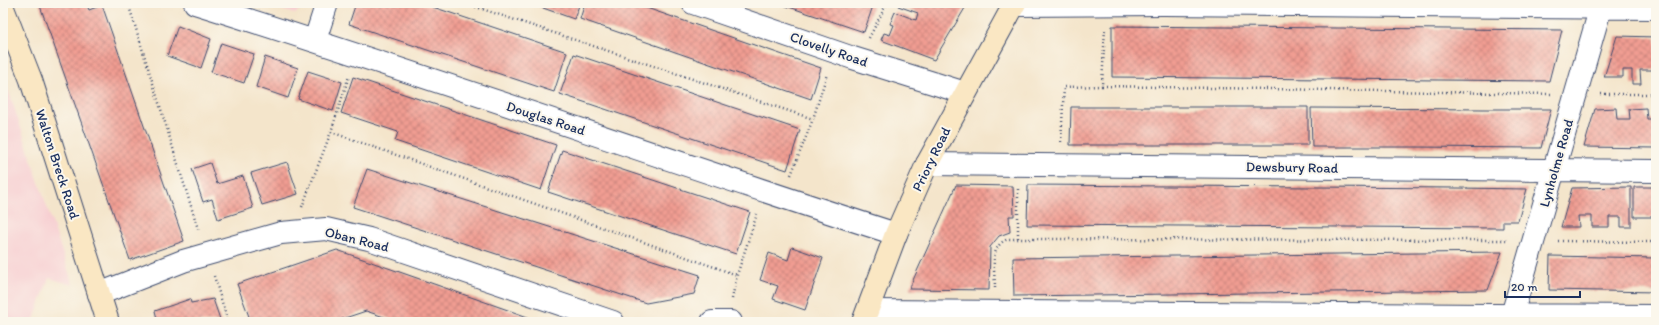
<svg xmlns="http://www.w3.org/2000/svg" width="1659" height="325" viewBox="0 0 1659 325" font-family="Itim,sans-serif">
	<defs>
		<pattern id="building-cross-hatch" width="8" height="8" patternUnits="userSpaceOnUse"><rect width="8" height="8" fill="#f19d92"/><path d="M0 0l8 8M0 8l8-8" fill="none" stroke="#c2807a"/></pattern>
	</defs>
	<rect width="100%" height="100%" fill="#fbf7ec"/>
	<filter id="ink" filterUnits="userSpaceOnUse"><feTurbulence type="fractalNoise" baseFrequency=".025" numOctaves="2"/><feDisplacementMap in="SourceGraphic" scale="8" xChannelSelector="R" yChannelSelector="G"/><feConvolveMatrix kernelMatrix="1 2 1 2 8 2 1 2 1" color-interpolation-filters="sRGB"/></filter>
	<filter id="wash" filterUnits="userSpaceOnUse"><feTurbulence type="fractalNoise" baseFrequency=".012" numOctaves="4" result="noise"/><feDisplacementMap in="SourceGraphic" scale="16" xChannelSelector="R" yChannelSelector="G"/><feGaussianBlur stdDeviation="0.9" result="paint"/><feColorMatrix in="noise" values="0 0 0 0 0 0 0 0 0 0 0 0 0 0 0 0 0 1.4 0 .05"/><feComposite in="paint" operator="in"/></filter>
	<g filter="url(#wash)">
		<rect width="100%" height="100%" fill="#f4e5cb"/>
		<path fill="#f7cfd2" d="M261 3H303L301 8 295 14Z
			M3 74 73 285 49 278 33 322H3Z"/>
		<g id="blocks">
			<path fill="url(#building-cross-hatch)" d="M39 3H86L89 10 102 5 184 241 130 260Z
				M356 3H421L567 52 554 92 349 24Z
				M529 3H580L574 19Z
				M585 3H632L821 68 811 99 580 19Z
				M777 3H874L864 32Z
				M899 3H968L934 60 881 40 884 33 890 35 894 25 890 24 895 12 916 20 918 13 898 6Z
				M178 26 211 39 201 68 167 56Z
				M1112 26 1562 30 1549 81 1112 77Z
				M1617 36 1656 37V70H1640L1641 84H1632V70H1623V77H1604Z
				M221 43 254 54 244 83 211 72Z
				M574 54 800 130 787 170 560 94Z
				M265 57 298 68 288 98 256 87Z
				M308 71 342 82 333 111 298 99Z
				M353 77 556 145 541 190 395 141 398 132 341 113Z
				M1071 107H1308V145H1070Z
				M1311 108 1487 109H1551L1541 148 1414 147H1312Z
				M1616 108 1617 119H1630L1629 109 1646 108 1647 119H1656V148L1584 147 1595 109Z
				M562 150 750 212 736 254 548 192Z
				M287 162 298 194 262 205 251 173Z
				M210 163 217 184 243 176 253 208 218 219 212 199 203 202 192 169Z
				M367 169 700 275 694 294 646 303 353 207Z
				M956 185 1013 186 1014 216H1009L1010 232 999 236 990 247 989 290 909 289Z
				M1028 185 1458 188 1527 189 1518 221H1503V228L1027 225Z
				M1631 187V227H1621V217H1609V227H1592V216H1578L1579 227H1561L1572 188Z
				M1634 187H1656V217H1634Z
				M792 247 823 258 805 310 773 299 778 286 760 280 769 253 788 260Z
				M337 250 542 322H399L366 311 333 322H251L237 284Z
				M1502 252 1488 290 1014 296 1013 258Z
				M1550 256 1656 258V292L1549 290Z
				M190 299 191 303 213 299 221 322H158L155 311Z"/>
		</g>
	</g>
	<g filter="url(#ink)">
		<use href="#blocks" fill-opacity="0" stroke="#3c4a6e" stroke-width="1"/>
		<g fill="none" stroke-linecap="round" stroke-linejoin="round">
			<g stroke="#3c4a6e" stroke-width="24">
				<path id="street" d="M195 3C430 76 662 159 896 234
					M693 3 853 58 965 93
					M1014 5 1164 4 1656 8
					M315 40 327 3
					M927 164 1656 171
					M99 294 183 261 281 233 326 229 369 239 613 322
					M868 311 1656 316
					M712 322H731
					M1510 322 1602 3"/>
			</g>
			<g stroke="#3c4a6e" stroke-width="24">
				<path id="secondary" d="M3 8 31 80 108 322
					M863 322 896 234 927 164 1015 3"/>
			</g>
			<path stroke="#3c4a6e" stroke-width="2.5" stroke-dasharray="1 3" stroke-linecap="butt" d="M128 3 199 232
				M464 3 813 119
				M869 38 887 3
				M1102 86 1552 94
				M1601 94H1656
				M331 132 737 275
				M1061 142 1064 87 1102 86 1105 28
				M791 175 813 119 827 74
				M1018 189V239
				M302 207 331 132 349 76
				M1558 241 1656 242
				M214 276 228 322
				M995 288C995 269 988 247 1008 239L1509 240
				M732 299 737 275 757 214"/>
			<use href="#street" stroke="#fff" stroke-width="22"/>
			<use href="#secondary" stroke="#fae7c3" stroke-width="22"/>
		</g>
	</g>
	<g text-anchor="middle" stroke-width="4" stroke-linejoin="round" paint-order="stroke">
		<g font-size="14" fill="#1b2f5e" stroke="#fbf7ec">
			<text transform="translate(829 49) rotate(19)" y="5">Clovelly Road</text>
			<text transform="translate(546 118) rotate(18)" y="5">Douglas Road</text>
			<text transform="translate(931 159) rotate(-64)" y="5">Priory Road</text>
			<text transform="translate(1556 163) rotate(-74)" y="5">Lynholme Road</text>
			<text transform="translate(58 164) rotate(72)" y="5">Walton Breck Road</text>
			<text transform="translate(1292 167) rotate(1)" y="5">Dewsbury Road</text>
			<text transform="translate(357 239) rotate(14)" y="5">Oban Road</text>
		</g>
	</g>
	<rect width="1659" height="325" fill="none" stroke="#fbf7ec" stroke-width="16"/>
	<path d="M1505 291v6h75v-6" fill="none" stroke="#1b2f5e" stroke-width="2"/>
	<text x="1511" y="291" font-size="12" fill="#1b2f5e" stroke="#fbf7ec" stroke-width="3" paint-order="stroke">20 m</text>
</svg>
